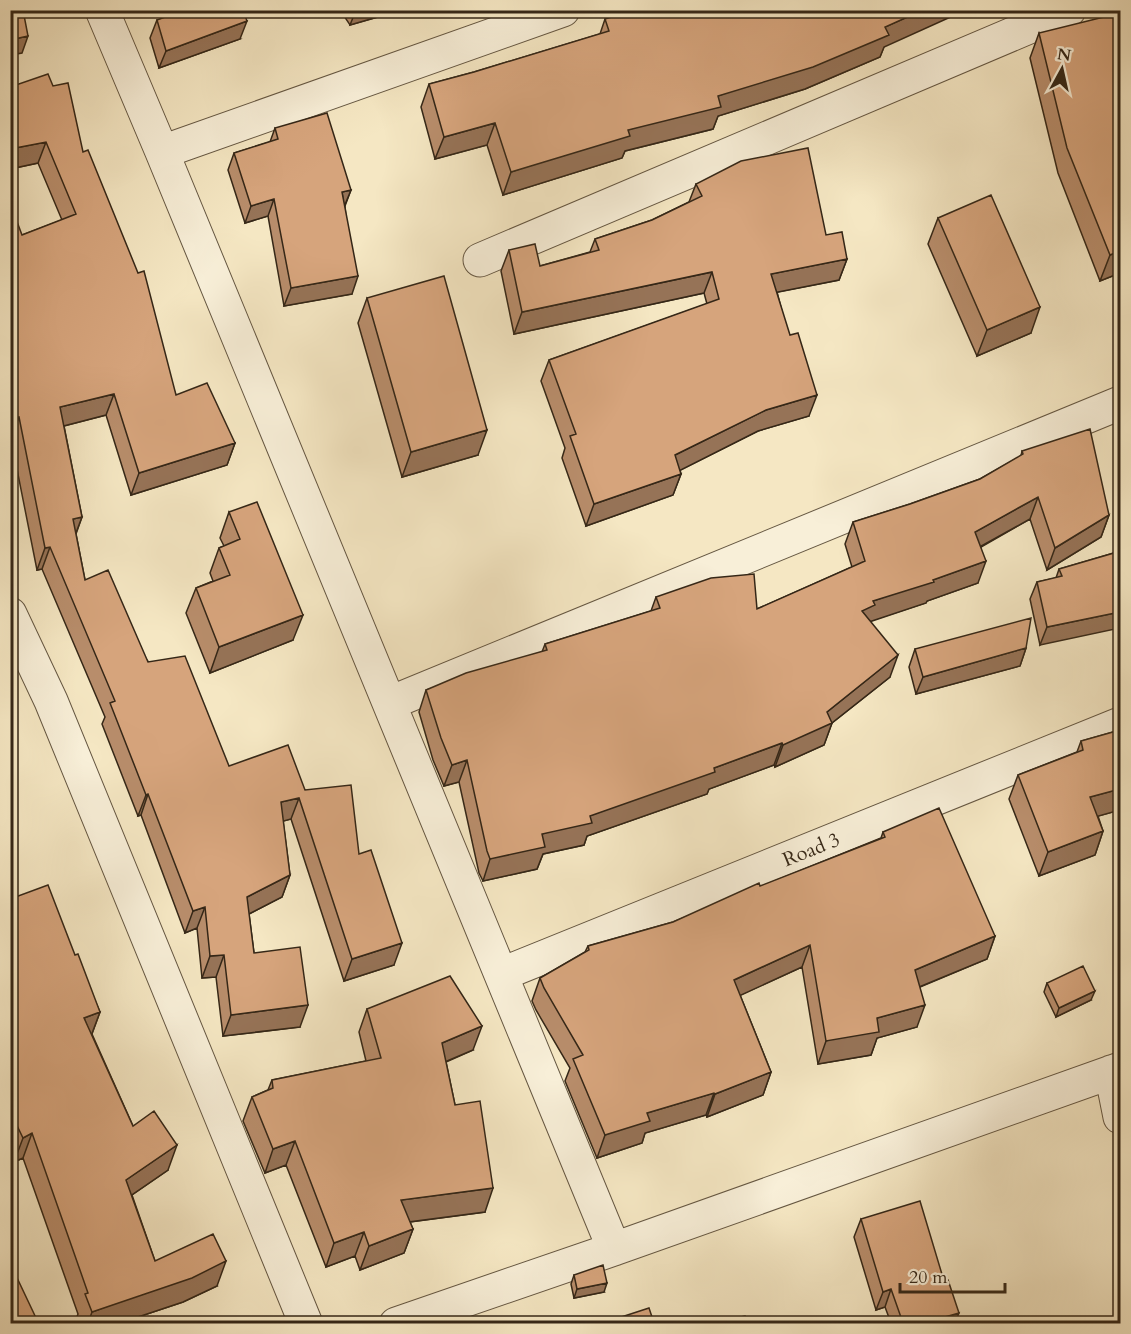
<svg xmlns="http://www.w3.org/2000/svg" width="1131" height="1334" viewBox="0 0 1131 1334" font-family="Cardo,serif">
	<rect width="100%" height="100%" fill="#f5e7c3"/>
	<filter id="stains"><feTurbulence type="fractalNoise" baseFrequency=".00333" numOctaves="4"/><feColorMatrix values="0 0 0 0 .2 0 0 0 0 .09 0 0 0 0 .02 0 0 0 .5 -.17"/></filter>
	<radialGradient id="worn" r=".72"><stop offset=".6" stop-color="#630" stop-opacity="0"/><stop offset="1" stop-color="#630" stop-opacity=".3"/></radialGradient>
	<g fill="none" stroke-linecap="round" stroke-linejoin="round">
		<g stroke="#655742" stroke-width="35">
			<path id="minor" d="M102 10 162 152 614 1249
				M162 152 563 10
				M480 260 1069 10
				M10 614 51 701 306 1324
				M390 703 1120 403
				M502 974 1120 724
				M1111 1072 1120 1117
				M396 1324 614 1249 1120 1069"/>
		</g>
		<use href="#minor" stroke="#f8efd8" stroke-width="33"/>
	</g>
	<path fill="#b88d6b" stroke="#352717" stroke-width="1.5" d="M340 10H402L350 25Z
		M605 19 884 47 880 57 805 89 718 116 713 129 625 151 622 158 503 195 487 145 435 159 421 107 429 84 474 72 600 34Z
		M157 20 240 39 159 68 150 38Z
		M1039 33 1120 273 1100 281 1058 173 1030 58Z
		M10 87 83 152 176 395 235 443 227 465 131 495 106 415 64 426 82 517 76 534 85 580 229 766 305 790 359 854 394 965 344 981 291 819 283 821 290 875 282 897 249 914 254 953 300 1027 223 1036 216 977 202 978 197 928 185 933 141 815 138 816 102 724 105 717 42 569 37 570 11 439 22 235 62 220 38 163 10 169Z
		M275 128 351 190 345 206 352 294 284 306 268 216 245 223 228 170 234 153 270 142Z
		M696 184 826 235 847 259 839 280 777 292 809 416 758 431 680 470 681 474 673 495 586 526 562 458 565 448 541 381 549 360 707 304 704 293 514 334 501 271 509 250 540 266 590 252 595 239 652 220 689 202Z
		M938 218 1031 333 977 356 928 244Z
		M367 298 478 455 402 477 358 323Z
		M1120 429V443L1118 435Z
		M1022 451 1109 515 1101 537 1047 570 1030 519 981 547 978 583 927 601 926 603 870 621 890 677 832 723 824 745 775 767 774 765 709 789 707 794 587 836 584 845 543 854 537 869 483 881 479 873 459 782 444 786 433 760 419 712 426 690 542 652 545 644 651 611 656 597 757 609 852 567 845 544 853 522 910 504 980 479 1021 456Z
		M229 512 293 640 210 673 186 613 196 588 213 581 210 573 219 548 224 546 220 538Z
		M1114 553 1040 645 1030 599 1037 582 1056 578 1059 569Z
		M1026 648 1020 666 916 694 909 667 915 649Z
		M1120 730V810L1098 816 1103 831 1095 855 1039 876 1009 799 1018 775 1077 752 1081 741Z
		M883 832 995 936 987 959 920 987 917 1027 877 1038 871 1055 818 1064 802 967 740 995 771 1072 763 1095 707 1117 706 1115 645 1133 642 1143 597 1158 565 1081 570 1068 536 1010 532 1001 540 978 585 952 588 946 673 922 881 838Z
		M10 899 75 955 100 1012 92 1034 133 1126 168 1170 132 1195 155 1261 217 1286 183 1302 120 1323H78L76 1319 78 1314 23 1158 14 1162 10 1155Z
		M1047 983 1091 1000 1056 1017 1044 992Z
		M367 1009 473 1050 446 1062 455 1105 485 1212 410 1222 413 1229 404 1253 360 1270 355 1256 326 1267 286 1165 265 1173 243 1121 252 1097 268 1090 272 1080 366 1061 359 1032Z
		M861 1219 955 1323H891L885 1307 876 1310 854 1237Z
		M574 1275 604 1292 574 1298 571 1284Z"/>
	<path fill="#967357" stroke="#352717" stroke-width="1.5" d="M356 10H402L350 25Z
		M923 10H966L884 47 880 57 805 89 718 116 713 129 625 151 622 158 503 195 511 172 628 130 718 96 885 27Z
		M247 21 240 39 159 68 166 51Z
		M28 36 22 53 10 55V40Z
		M495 123 487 145 435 159 444 137Z
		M46 142 38 163 10 169V149Z
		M351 190 344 207 342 192Z
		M274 199 268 216 245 223 251 206Z
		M1120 251V273L1100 281 1110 255Z
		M847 259 839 280 763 295 771 274Z
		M712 272 704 293 514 334 522 312Z
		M358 276 352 294 284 306 291 288Z
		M1040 307 1031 333 977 356 987 330Z
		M114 394 106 415 52 429 60 407Z
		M817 395 809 416 758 431 667 477 675 455 766 410Z
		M19 417 11 439H10V419Z
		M487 430 478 455 402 477 411 452Z
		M235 443 227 465 131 495 139 473Z
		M681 474 673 495 586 526 594 504Z
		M1038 497 1030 519 967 554 975 532Z
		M1109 515 1101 537 1047 570 1055 548Z
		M82 517 74 538 73 519Z
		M50 547 42 569 37 570 45 548Z
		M986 561 978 583 927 601 926 603 869 622 862 611 873 601Z
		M1120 612V628L1040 645 1047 627Z
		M303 615 293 640 210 673 219 647Z
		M1026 648 1020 666 916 694 923 677Z
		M898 655 890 677 832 723 824 745 775 767 783 745 827 712Z
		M782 743 774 765 709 789 707 794 587 836 584 845 543 854 537 869 483 881 490 859 542 834 714 768Z
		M467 760 459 782 444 786 452 765Z
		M1120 789V810L1081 821 1090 797Z
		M148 794 141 815 138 816 146 795Z
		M299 798 291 819 273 824 281 802Z
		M1103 831 1095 855 1039 876 1048 852Z
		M290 875 282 897 239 919 247 897Z
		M205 907 197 928 185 933 193 911Z
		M995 936 987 959 907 992 915 970Z
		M402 943 394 965 344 981 352 959Z
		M810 945 802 967 726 1002 734 980Z
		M224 955 216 977 202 978 210 956Z
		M1095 991 1091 1000 1056 1017 1059 1008Z
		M308 1005 300 1027 223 1036 231 1015Z
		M925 1005 917 1027 877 1038 871 1055 818 1064 826 1041 877 1018Z
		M100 1012 91 1036 84 1018Z
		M482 1026 473 1050 433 1067 442 1043Z
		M771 1072 763 1095 707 1117 715 1094Z
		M714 1093 706 1115 645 1133 642 1143 597 1158 605 1135 647 1113Z
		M32 1133 23 1158 14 1162 23 1138Z
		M295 1141 286 1165 265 1173 273 1149Z
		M177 1145 168 1170 117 1205 126 1180Z
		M493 1188 485 1212 393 1224 401 1200Z
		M413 1229 404 1253 360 1270 369 1246Z
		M364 1232 355 1256 326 1267 334 1243Z
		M226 1261 217 1286 183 1302 120 1323H88L92 1312Z
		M607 1283 604 1292 574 1298 577 1289Z
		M891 1289 885 1307 876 1310 883 1292Z
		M959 1313 955 1323H924Z"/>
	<path fill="#d6a47c" stroke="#352717" stroke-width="1.5" d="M10 10H23L28 36 10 40Z
		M184 10H243L247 21 166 51 157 20Z
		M634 10H923L885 27 889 35 813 67 718 96 721 107 628 130 630 136 511 172 495 123 444 137 429 84 474 72 609 31 605 19Z
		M1120 13V251L1110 255 1067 148 1039 33Z
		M48 74 53 86 68 83 83 152 88 150 138 273 144 271 176 395 207 383 235 443 139 473 114 394 60 407 82 517 73 519 85 580 108 570 148 662 185 656 229 766 288 745 305 790 351 785 359 854 371 850 402 943 352 959 299 798 281 802 290 875 247 897 254 953 300 947 308 1005 231 1015 224 955 210 956 205 907 193 911 148 794 146 795 110 703 115 701 50 547 45 548 19 417 10 419V203L22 235 76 214 46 142 10 149V87Z
		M327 113 351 190 342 192 358 276 291 288 274 199 251 206 234 153 278 139 275 128Z
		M808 148 826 235 842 232 847 259 771 274 790 335 798 333 817 395 766 410 675 455 681 474 594 504 570 436 576 434 549 360 719 299 712 272 522 312 509 250 535 244 540 266 599 250 595 239 652 220 702 196 696 184 741 161Z
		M991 195 1040 307 987 330 938 218Z
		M444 276 487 430 411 452 367 298Z
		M1090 429 1109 515 1055 548 1038 497 975 532 986 561 933 580 934 582 873 601 875 605 862 611 898 655 827 712 832 723 783 745 782 743 714 768 715 772 590 816 592 823 542 834 545 847 490 859 487 851 467 760 452 765 441 738 426 690 466 673 547 650 545 644 660 608 656 597 711 578 754 574 757 609 865 561 853 522 910 504 980 479 1023 454 1022 451Z
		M257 502 303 615 219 647 196 588 230 575 219 548 240 539 229 512Z
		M1114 553 1120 581V612L1047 627 1037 582 1062 576 1059 569Z
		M1031 618 1026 648 923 677 915 649Z
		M1120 730V789L1090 797 1103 831 1048 852 1018 775 1083 750 1081 741Z
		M939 808 995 936 915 970 925 1005 877 1018 879 1032 826 1041 810 945 734 980 771 1072 715 1094 714 1093 647 1113 650 1121 605 1135 573 1059 583 1055 544 988 540 978 589 950 588 946 673 922 759 883 760 886 885 837 883 832Z
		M48 885 75 955 78 954 100 1012 84 1018 133 1126 154 1111 177 1145 126 1180 155 1261 213 1234 226 1261 192 1278 92 1312 85 1294 88 1293 32 1133 23 1138 10 1111V899Z
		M1083 966 1095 991 1059 1008 1047 983Z
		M450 976 482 1026 442 1043 455 1105 480 1101 493 1188 401 1200 413 1229 369 1246 364 1232 334 1243 295 1141 273 1149 252 1097 273 1088 272 1080 381 1058 367 1009Z
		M920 1201 944 1281 948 1280 959 1313 924 1323H903L891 1289 883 1292 861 1219Z
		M10 1263 37 1320 28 1323H10Z
		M603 1265 607 1283 577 1289 574 1275Z
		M649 1308 654 1323H603Z
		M745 1316 747 1323H713V1322Z"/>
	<g text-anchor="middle" stroke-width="4.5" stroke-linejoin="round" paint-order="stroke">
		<g font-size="20" fill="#352717" stroke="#f8efd8">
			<text transform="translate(811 849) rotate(-22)" y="7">Road 3</text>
		</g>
	</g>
	<rect width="1131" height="1334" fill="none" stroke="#f5e7c3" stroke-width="36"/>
	<rect x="12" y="12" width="1107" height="1310" fill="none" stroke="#352717" stroke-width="3"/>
	<rect x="18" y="18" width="1095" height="1298" fill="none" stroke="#352717" stroke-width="1.5"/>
	<g transform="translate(1062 69) rotate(8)" stroke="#f8efd8" stroke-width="4.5" paint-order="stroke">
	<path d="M0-4.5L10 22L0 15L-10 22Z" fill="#352717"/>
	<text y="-9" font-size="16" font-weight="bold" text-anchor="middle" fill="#352717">N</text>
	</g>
	<path d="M900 1283v9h105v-9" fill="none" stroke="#352717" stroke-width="3"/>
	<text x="909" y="1283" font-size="18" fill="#352717" stroke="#f8efd8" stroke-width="4.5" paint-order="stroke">20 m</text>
	<rect width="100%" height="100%" filter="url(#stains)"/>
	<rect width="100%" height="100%" fill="url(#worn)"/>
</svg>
